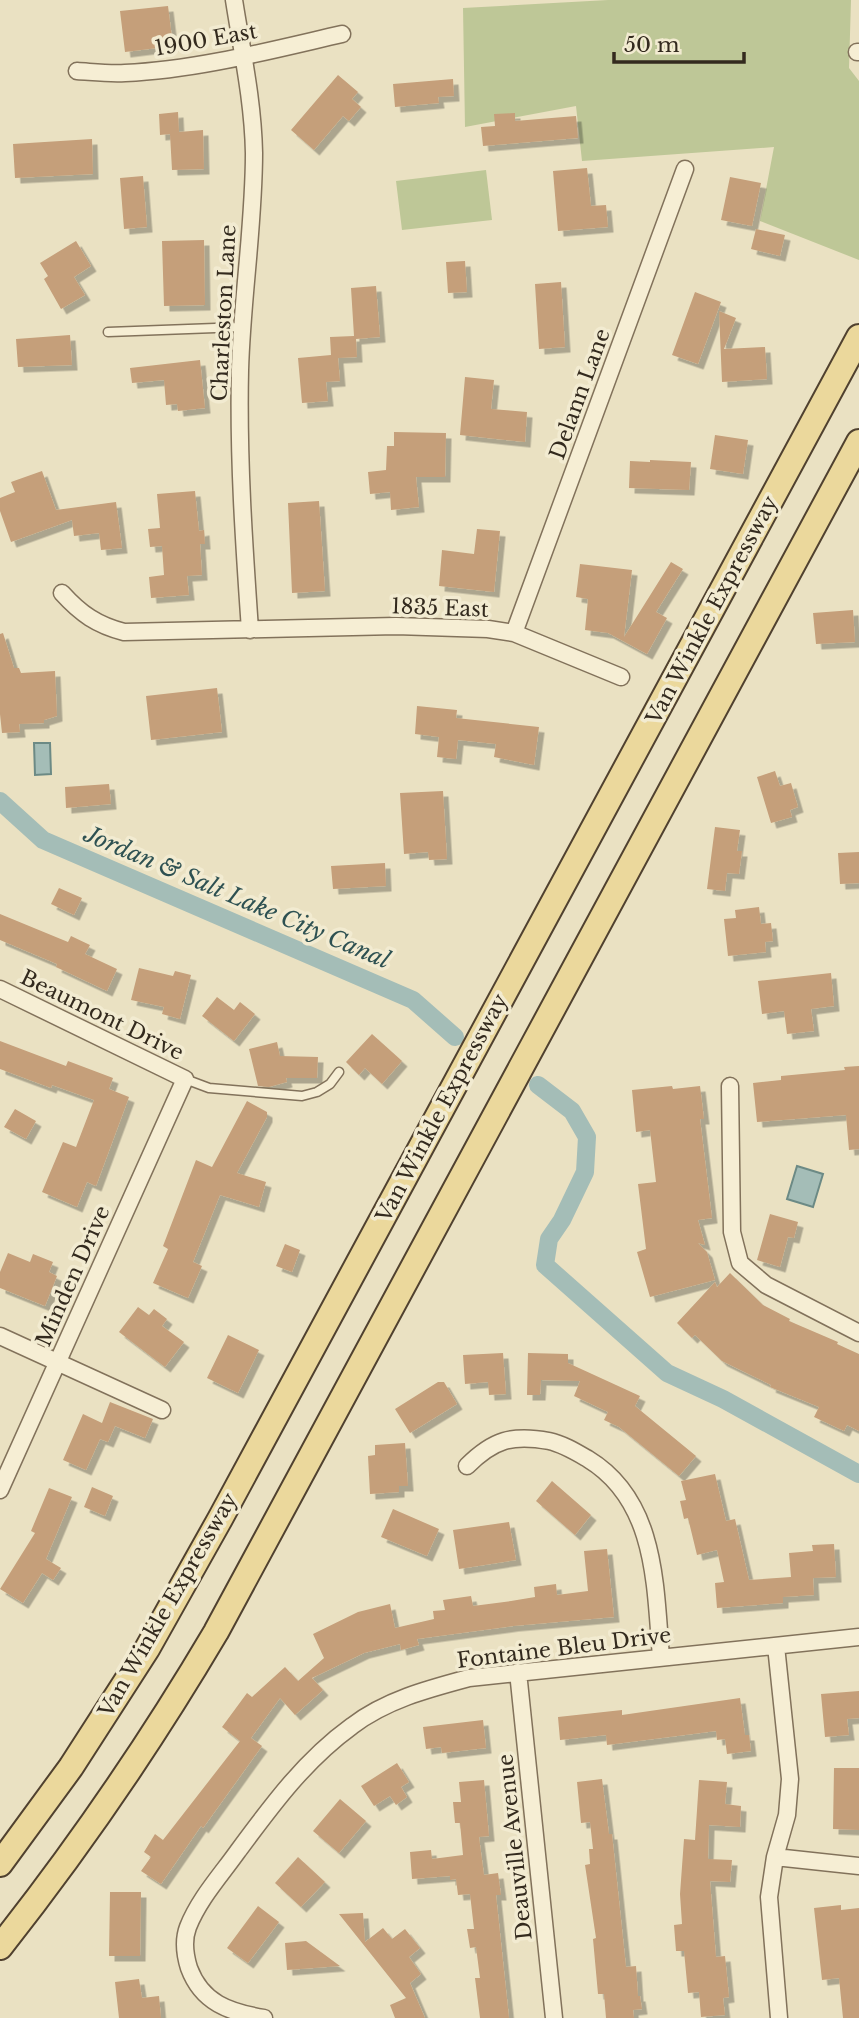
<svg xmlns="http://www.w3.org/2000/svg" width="859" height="2018" viewBox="0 0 859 2018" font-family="'Libre Baskerville',serif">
	<defs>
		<filter id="shadow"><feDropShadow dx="5.5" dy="5.5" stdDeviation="0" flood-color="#0004"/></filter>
	</defs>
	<rect width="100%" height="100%" fill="#eae1c2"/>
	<path fill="#bec797" d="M608 0H851L849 68 859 81V260L760 221 774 147 582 161 576 106 465 127 463 8Z
		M486 170 492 220 402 230 396 181Z"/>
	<path fill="#a4bdb7" stroke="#6c8a85" stroke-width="2" d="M34 743H50L51 774 35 775Z
		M797 1166 823 1174 813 1207 787 1199Z"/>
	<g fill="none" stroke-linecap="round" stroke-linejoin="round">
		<path stroke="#a4bdb7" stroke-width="18" d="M0 801 43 840 413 1000 455 1037
			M538 1085 572 1111 587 1137 585 1172 562 1220 549 1239 545 1265 667 1373 723 1399 859 1474"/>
	</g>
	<path fill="#c59f7a" filter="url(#shadow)" d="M168 6 173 46 125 52 120 11Z
		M338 75 358 92 352 99 361 107 349 121 343 116 314 150 291 130Z
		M453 79 454 96 438 97 439 103 395 107 393 84Z
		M178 112 179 132 203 130 204 169 172 170 170 134 160 135 159 114Z
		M515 113V121L576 116 578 138 483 146 481 127 495 126 494 114Z
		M92 139 93 174 15 178 13 144Z
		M587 168 591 206 606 205 608 227 558 231 553 171Z
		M143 176 147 227 124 229 120 178Z
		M730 177 761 183 752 226 721 220Z
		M756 229 785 235 780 256 751 249Z
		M204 240 205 305 164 306 162 241Z
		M76 241 91 266 74 277 85 295 61 309 44 279 48 276 40 263Z
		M465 261 467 292 448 293 446 262Z
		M561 282 565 347 539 349 535 284Z
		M376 286 380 337 356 339 357 357 338 358 340 381 326 382 328 401 302 403 298 358 331 355 330 337 354 336 351 288Z
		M695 292 721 302 698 364 672 355Z
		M719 311 736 318 724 349 765 347 767 379 722 382Z
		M70 335 72 365 18 367 16 339Z
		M200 360 205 408 178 411 177 404 166 405 164 380 132 383 130 368Z
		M465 377 494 380 491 409 527 412 525 442 460 435Z
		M394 432 446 433 445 477H416L419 507 391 510 390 492 370 494 368 472 386 470 387 446H394Z
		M715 435 748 440 743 474 710 469Z
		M650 460 691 462 689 490 629 488 630 461 650 462Z
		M42 471 56 510 116 502 122 548 101 550 99 533 74 536 72 520 11 542 0 511V498L15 492 11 482Z
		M195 491 199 531 204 530 205 544H200L202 575 187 576 189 595 151 598 149 577 164 575 162 546 150 547 148 529 160 528 157 494Z
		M319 501 325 591 292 593 288 503Z
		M477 529 500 531 494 592 439 586 442 550 474 554Z
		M671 562 683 569 656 612 667 618 647 654 608 633 585 630 588 599 576 597 580 564 632 570 624 637Z
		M853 610 855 642 816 644 813 613Z
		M3 633 14 668H19L21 673 55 671 57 716 44 720V723L19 724 20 732 2 733 0 714V634Z
		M217 688 222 732 151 740 146 696Z
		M417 706 457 710 456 718 539 727 534 765 494 757 496 744 458 740 456 759 437 757 439 737 415 734Z
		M775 771 780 786 791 783 798 807 790 810 792 817 771 823 757 777Z
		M109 784 111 804 66 808 65 787Z
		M443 791 447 859 429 860 428 852 404 854 400 793Z
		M715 827 740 830 737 851H742L739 874 727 873 725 891 707 889Z
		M859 852V883L840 884 838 853Z
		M385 863 386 886 333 889 331 866Z
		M59 888 82 898 74 915 51 904Z
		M759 907 761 924 771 923 773 941 765 942 766 952 728 956 724 919 736 918 735 910Z
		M0 914 68 942 71 936 90 945 85 954 117 969 107 991 56 967 57 964 0 940Z
		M139 968 173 976 175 971 191 975 180 1019 162 1014 164 1007 131 1000Z
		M831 973 834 1006 811 1009 814 1031 787 1034 784 1011 762 1014 758 981Z
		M217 997 234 1010 240 1002 255 1014 234 1041 202 1016Z
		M372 1034 402 1061 382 1084 365 1068 359 1075 346 1062Z
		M0 1041 66 1066 68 1061 113 1078 109 1089 129 1097 96 1186 87 1182 77 1207 42 1192 63 1142 76 1147 94 1100 52 1085 51 1088 0 1069Z
		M277 1042 280 1056 318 1057 317 1078H286L287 1082 269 1087 258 1086 249 1049Z
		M859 1066V1149L849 1150 846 1115 757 1122 753 1083 781 1080V1076L845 1070 844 1067Z
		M672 1086 673 1089 700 1086 704 1119H700L712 1218 698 1220 705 1245 698 1243 707 1252 715 1280 650 1297 637 1252 646 1249 638 1184 656 1182 650 1130 636 1132 632 1090Z
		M247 1101 267 1112V1117L237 1173 266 1182 259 1207 220 1195 193 1262 202 1266 188 1298 153 1283 168 1249 163 1246 196 1160 212 1167Z
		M15 1109 36 1121 26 1139 4 1127Z
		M770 1214 798 1222 794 1238 788 1237 780 1267 757 1260Z
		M285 1244 300 1250 292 1272 276 1266Z
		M8 1253 30 1262 33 1254 53 1262 49 1272 57 1276 45 1306 0 1288V1272Z
		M730 1273 763 1305 790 1319 789 1321 838 1342 837 1344 859 1354V1431L847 1425 844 1431 814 1417 819 1407 770 1387 771 1385 722 1361 695 1335 692 1338 677 1323 715 1282 717 1287Z
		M138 1307 149 1315 154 1309 167 1319 162 1326 184 1342 165 1367 119 1332Z
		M228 1335 259 1350 238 1393 207 1378Z
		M503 1353 506 1394 489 1395 488 1382 465 1384 463 1355Z
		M528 1353 568 1354V1363L640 1396 635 1406 696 1456 679 1476 619 1427 604 1420 608 1412 574 1396 580 1381 541 1380 540 1395H527Z
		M438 1382H444L457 1404 410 1433 395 1409Z
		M110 1402 153 1419 145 1438 115 1426 108 1442 100 1439 86 1470 63 1460 83 1414 102 1423Z
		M405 1443 408 1486H399V1492L370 1494 368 1456 375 1455V1445Z
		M715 1474 726 1521 735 1519 749 1580 791 1577 789 1553 813 1551 812 1545 834 1544 836 1577 813 1578 814 1595 783 1597V1603L717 1608 715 1583 724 1582 717 1550 697 1555 688 1518 684 1519 680 1501 686 1500 681 1481Z
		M552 1481 591 1515 575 1535 536 1501Z
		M92 1487 113 1496 105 1516 84 1507Z
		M49 1488 72 1497 46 1559 61 1568 53 1580 42 1573 23 1603 0 1589 35 1533 31 1531Z
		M393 1509 439 1529 427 1556 381 1537Z
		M509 1522 516 1560 459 1569 453 1530Z
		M607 1549 614 1617 513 1626 417 1639 419 1645 401 1650 400 1644 364 1653 312 1678 323 1690 295 1715 280 1698 251 1738 262 1746 203 1828 201 1826 161 1884 141 1871 151 1857 144 1852 155 1834 163 1840 240 1741 222 1727 247 1693 252 1697 285 1667 298 1681 324 1658 313 1634 358 1612 390 1604 395 1628 434 1619 433 1611 445 1610 443 1600 471 1596 473 1606 511 1601 535 1597 534 1587 556 1584 557 1595 588 1591 584 1551Z
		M859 1691V1718L847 1719 849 1735 825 1737 821 1694Z
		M740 1698 745 1735H749L751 1751 727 1754 725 1739 717 1740 716 1731 607 1745 606 1735 560 1740 558 1717 622 1710V1715Z
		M483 1720 486 1748 442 1753 441 1747 426 1749 423 1727Z
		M397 1763 409 1782 401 1787 407 1797 396 1805 390 1796 374 1806 361 1786Z
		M834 1768H859V1830L833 1829Z
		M602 1779 609 1834H612L626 1967 636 1966 638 1996H640L642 2009 633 2010 634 2018H606L604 1994H598L593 1939 596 1938 585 1865 590 1864 589 1849H593L590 1822 581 1823 577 1782Z
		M484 1780 489 1836 479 1837 484 1875 498 1873 501 1895H496L509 2018H480L475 1978H480L476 1947 470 1948 467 1929H474L470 1894 458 1895 456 1879 450 1880V1876L412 1879 410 1852 431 1850 432 1859 463 1855 460 1823H455L453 1802H461L459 1782Z
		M699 1780 727 1782 725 1804 741 1806 740 1827 709 1825 708 1859 732 1860 730 1882 710 1881 716 1957 725 1956 729 1997 723 1998 725 2015 701 2017 699 1992 688 1993 684 1951H676L674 1925 682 1924 680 1894 684 1839 695 1840Z
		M340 1799 366 1821 339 1853 313 1831Z
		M298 1857 325 1882 301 1907 275 1883Z
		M110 1892H141L140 1956H109Z
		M841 1905V1910L859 1908V2018H843L839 1978 822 1980 814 1908Z
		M258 1906 279 1922 248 1963 227 1948Z
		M363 1913 365 1942 383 1928 392 1939 405 1929 420 1948 409 1957 421 1974 410 1983 425 2018H395L390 2005 406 1998 339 1914Z
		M306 1941 340 1966 287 1970 285 1943Z
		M139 1979 142 1998 159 1996 161 2018H119L115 1982Z"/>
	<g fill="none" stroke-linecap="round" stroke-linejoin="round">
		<g stroke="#82725b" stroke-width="11">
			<path id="service" d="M108 332 242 327
				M185 1079 209 1088 302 1096 317 1092 330 1084 339 1072"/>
		</g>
		<g stroke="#82725b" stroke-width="19">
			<path id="minor" d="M234 0C242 51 253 101 254 153 254 225 242 298 240 370 238 457 244 544 250 630
				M857 52H859
				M77 71C93 72 109 74 125 73 196 70 272 50 342 34
				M62 593C81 614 97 625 124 632L396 626 488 629 514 633 621 677
				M514 633 685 169
				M0 989 185 1079 0 1490
				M730 1086 732 1232 740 1263 766 1285 859 1333
				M0 1336 162 1410
				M467 1466C493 1440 512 1434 549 1441 563 1444 576 1452 588 1459 657 1501 655 1586 661 1657
				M776 1646 790 1779 787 1815 775 1857 769 1897 779 2018
				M518 1672 554 2018
				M775 1857 859 1866
				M264 2018C229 2012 202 2003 189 1968 185 1955 183 1940 188 1927 199 1899 221 1875 238 1851 272 1805 305 1760 352 1726 386 1700 428 1689 469 1678L859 1637"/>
		</g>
		<g stroke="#50412f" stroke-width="28">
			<path id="primary" d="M0 1864 71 1767 147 1649 220 1519 859 337
				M0 1947C79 1847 151 1742 216 1632L859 442"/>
		</g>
		<use href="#service" stroke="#f6eed4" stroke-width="8"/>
		<use href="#minor" stroke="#f6eed4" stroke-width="16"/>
		<use href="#primary" stroke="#ebd89c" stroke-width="24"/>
	</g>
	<g text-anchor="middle" stroke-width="7" stroke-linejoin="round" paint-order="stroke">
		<g font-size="21" fill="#332a1e" stroke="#f2ebd1">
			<text transform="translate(206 40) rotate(-10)" y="7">1900 East</text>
			<text transform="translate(224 313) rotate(-87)" y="7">Charleston Lane</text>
			<text transform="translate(580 394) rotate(-70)" y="7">Delann Lane</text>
			<text transform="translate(440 608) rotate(2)" y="7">1835 East</text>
			<text transform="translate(712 610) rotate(-62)" y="7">Van Winkle Expressway</text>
			<text transform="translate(102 1015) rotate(26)" y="7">Beaumont Drive</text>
			<text transform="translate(442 1108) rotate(-62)" y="7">Van Winkle Expressway</text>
			<text transform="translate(73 1276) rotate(-66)" y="7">Minden Drive</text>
			<text transform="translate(168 1605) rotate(-60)" y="7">Van Winkle Expressway</text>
			<text transform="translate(564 1648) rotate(-7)" y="7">Fontaine Bleu Drive</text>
			<text transform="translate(515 1847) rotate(-96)" y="7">Deauville Avenue</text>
		</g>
		<g font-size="23" font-style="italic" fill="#2e5152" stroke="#f2ebd1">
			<text transform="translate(237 897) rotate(23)" y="8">Jordan &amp; Salt Lake City Canal</text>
		</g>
	</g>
	<path d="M614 52v10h130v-10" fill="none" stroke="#332a1e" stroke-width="3.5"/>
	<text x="624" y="52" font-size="21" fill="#332a1e" stroke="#f2ebd1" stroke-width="5" paint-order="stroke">50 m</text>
</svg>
